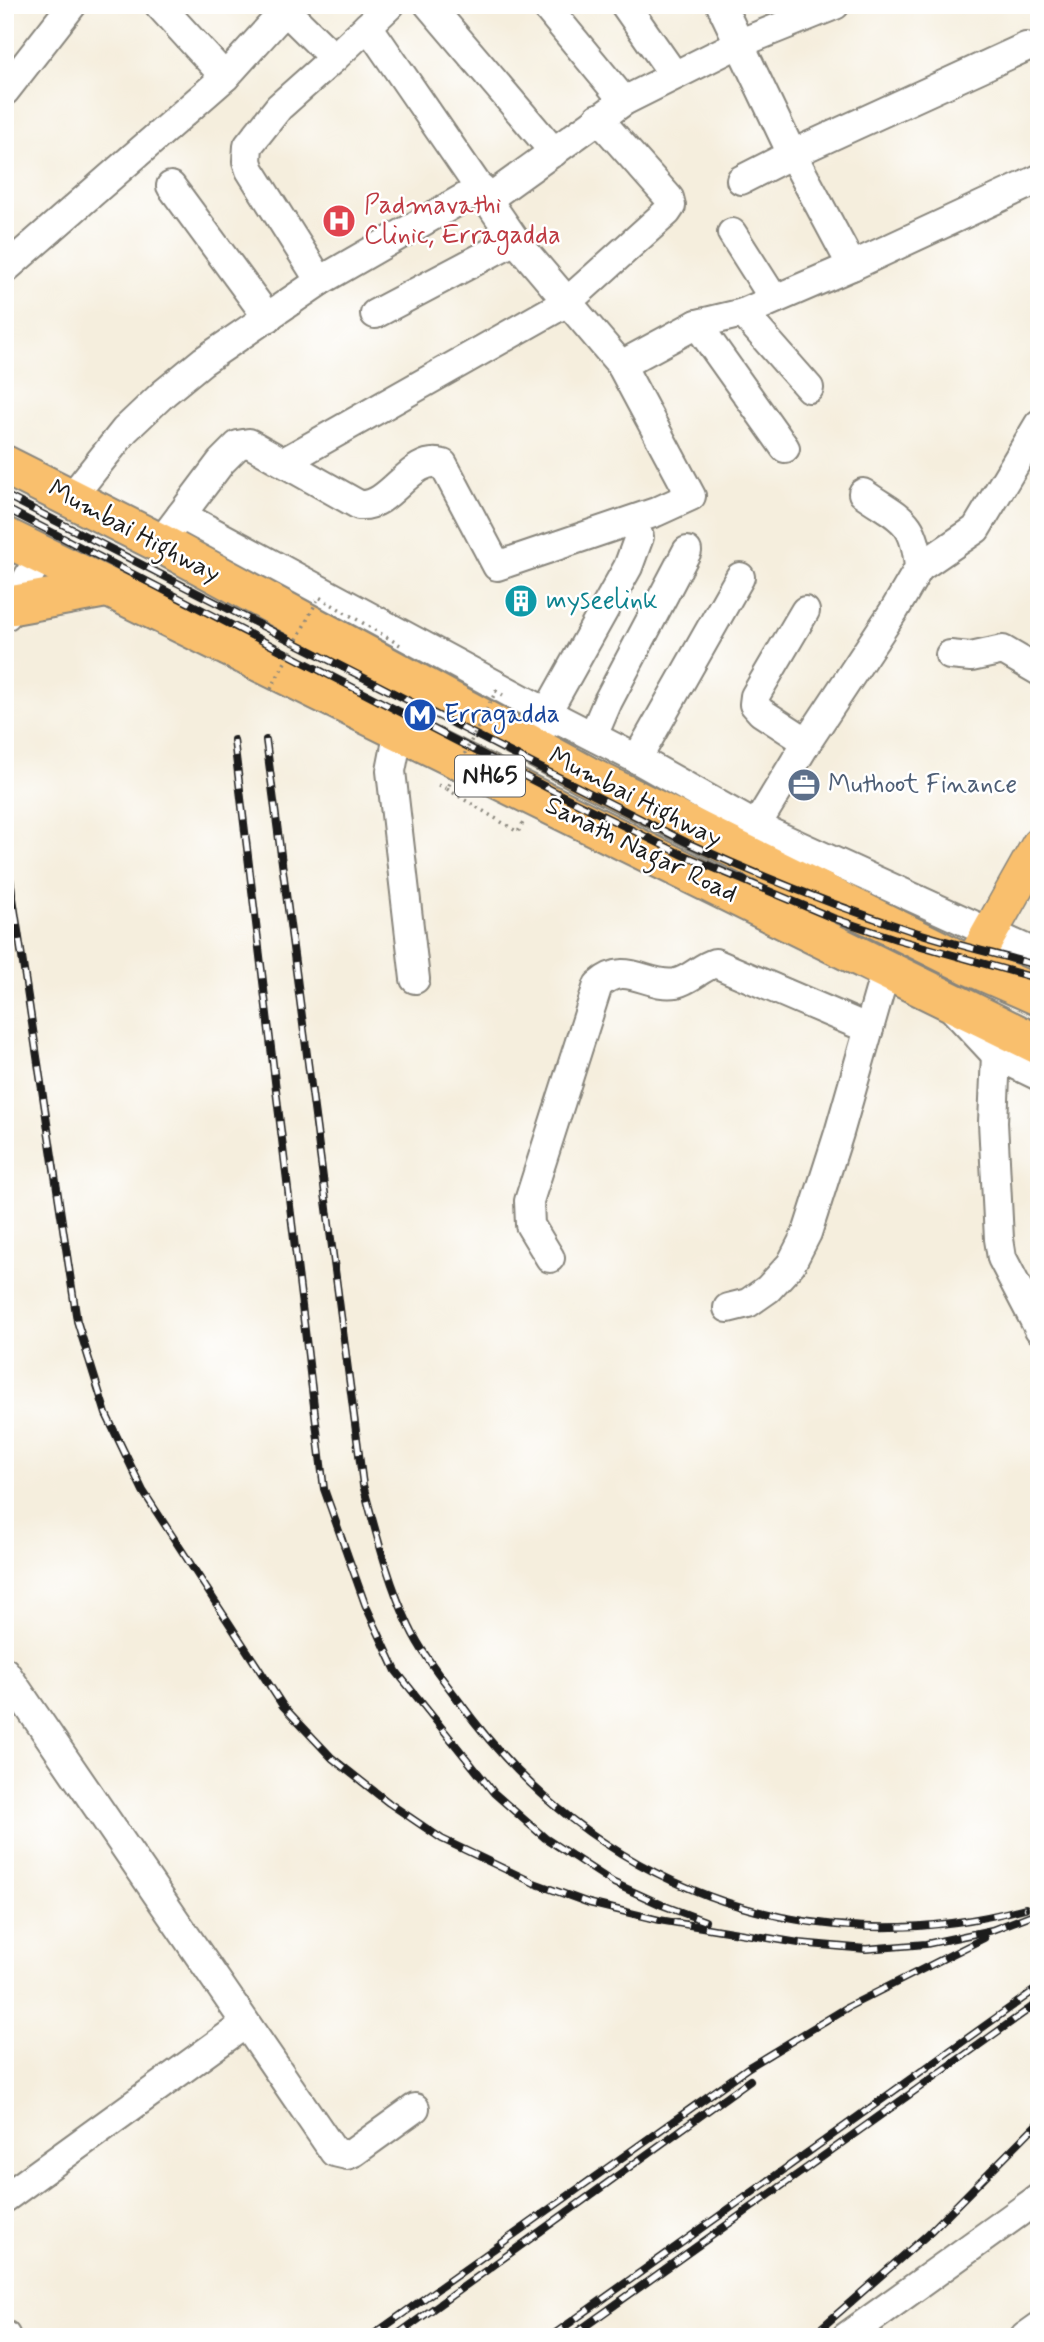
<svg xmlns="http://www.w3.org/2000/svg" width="1044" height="2342" viewBox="0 0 1044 2342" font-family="Mynerve,sans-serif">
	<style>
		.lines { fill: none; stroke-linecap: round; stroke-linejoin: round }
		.minor-casing { stroke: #88857c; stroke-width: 32 }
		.major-casing { stroke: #88857c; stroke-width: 38 }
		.highway-casing { stroke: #88857c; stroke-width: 42 }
		.path { stroke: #88857c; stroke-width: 3.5; stroke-dasharray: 2 5; stroke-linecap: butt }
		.minor { stroke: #fff; stroke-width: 28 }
		.major { stroke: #f9bf6d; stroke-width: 35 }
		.highway { stroke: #f9bf6d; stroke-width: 38 }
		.rail-casing { stroke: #1c1c1c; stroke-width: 8 }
		.rail { stroke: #fff; stroke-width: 5; stroke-dasharray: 16; stroke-linecap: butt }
		.path-bridge { stroke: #88857c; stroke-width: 3.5; stroke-dasharray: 2 5; stroke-linecap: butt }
		.labels { text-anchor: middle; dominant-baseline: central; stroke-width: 5; stroke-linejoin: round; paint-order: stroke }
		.shield { fill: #fff; stroke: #606060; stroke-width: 2 }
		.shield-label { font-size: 24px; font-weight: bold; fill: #1c1c1c }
		.health-label { font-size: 26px; fill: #be3a42; stroke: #fff; text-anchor: start }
		.street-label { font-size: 26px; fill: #1c1c1c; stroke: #fff }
		.culture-label { font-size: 26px; fill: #0d838f; stroke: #fff; text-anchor: start }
		.transit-label { font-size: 26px; fill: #164399; stroke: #fff; text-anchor: start }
		.service-label { font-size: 26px; fill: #4e5e75; stroke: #fff; text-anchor: start }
	</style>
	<rect width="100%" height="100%" fill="#fff"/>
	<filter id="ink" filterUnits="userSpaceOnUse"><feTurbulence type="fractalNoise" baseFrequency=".0143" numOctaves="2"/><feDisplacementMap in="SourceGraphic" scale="14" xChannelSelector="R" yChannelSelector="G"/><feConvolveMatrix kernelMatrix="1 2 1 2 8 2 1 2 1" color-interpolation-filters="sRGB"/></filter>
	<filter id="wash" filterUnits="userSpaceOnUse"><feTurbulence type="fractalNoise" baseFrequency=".00686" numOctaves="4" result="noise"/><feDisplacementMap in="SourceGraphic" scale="28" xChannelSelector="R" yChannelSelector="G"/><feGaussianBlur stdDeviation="1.57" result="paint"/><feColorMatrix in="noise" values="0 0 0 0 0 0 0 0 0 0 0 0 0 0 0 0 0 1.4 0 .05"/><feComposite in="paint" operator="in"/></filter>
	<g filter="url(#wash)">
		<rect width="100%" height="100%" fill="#f5eedd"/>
	</g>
	<g filter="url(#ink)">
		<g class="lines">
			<defs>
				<g id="minor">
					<path d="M159,5l66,72"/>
					<path d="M280,5l54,53 56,-53"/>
					<path d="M429,5l125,147"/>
					<path d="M545,5l79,96"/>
					<path d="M625,5l49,70"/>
					<path d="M721,5l71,149 60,112"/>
					<path d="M5,91l67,-86"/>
					<path d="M741,180l51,-26 234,-107"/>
					<path d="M171,186l97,132"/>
					<path d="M488,199l136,-98 114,-57 97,-39"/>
					<path d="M732,233l42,66"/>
					<path d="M5,269l220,-192 65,-72"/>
					<path d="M320,281l-70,-111 -3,-9 1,-15 31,-39 55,-49"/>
					<path d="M743,313l66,75"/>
					<path d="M375,314l140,-74"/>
					<path d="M697,324l88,124"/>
					<path d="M621,365l76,-41 46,-11 109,-47 187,-87"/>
					<path d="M284,462l283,-160 100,-90 4,-6 -2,-8 -71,-80"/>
					<path d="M863,493c37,26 52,25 56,75"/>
					<path d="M71,498l54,-68 39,-37 39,-32 117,-80 161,-93"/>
					<path d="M181,515l378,204"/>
					<path d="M160,543l61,-81 17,-17 11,-2 110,62c33,3 51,-51 84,-41l54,102 159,-54 35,-16 -70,-131 -106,-125 -147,-214"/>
					<path d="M805,611l-50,85 -1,8 7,8 46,30"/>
					<path d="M7,615l33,-59"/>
					<path d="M950,655l21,2 32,-7 36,21"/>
					<path d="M547,712l81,-145 11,-30"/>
					<path d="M399,730l-8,41 24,208"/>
					<path d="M593,736l15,-35 79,-150"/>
					<path d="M513,737l46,-18 78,40 119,67 283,129"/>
					<path d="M637,759l103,-182"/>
					<path d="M756,826l51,-84 88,-133 24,-41 57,-39 63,-105"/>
					<path d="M954,1010l42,45 43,21"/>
					<path d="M996,1055l-3,67 6,117 3,19 37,71"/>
					<path d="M550,1258l-20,-33 -1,-24 69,-216c28,-26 49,3 78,-2 14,-3 25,-16 39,-20l154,66"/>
					<path d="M728,1308l20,-5 20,-14 23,-25 16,-31 32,-100 47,-164"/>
					<path d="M5,1672l329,480 13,3 7,-3 61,-44"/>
					<path d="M5,2198l240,-174"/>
					<path d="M5,2335l1,2"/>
					<path d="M846,2337l193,-139"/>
					<path d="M1025,2337l14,-10"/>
				</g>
				<path id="major" d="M971,966l68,-121"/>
				<g id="highway">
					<path d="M5,465l155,78 426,232 385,191 68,30"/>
					<path d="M5,537l1034,508"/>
					<path d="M13,605l93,-17"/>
				</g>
			</defs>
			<use href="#minor" class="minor-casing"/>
			<use href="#major" class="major-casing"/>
			<use href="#highway" class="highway-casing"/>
			<path class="path" d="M447,789l71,43 6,-11"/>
			<use href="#minor" class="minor"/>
			<use href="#major" class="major"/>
			<use href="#highway" class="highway"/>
			<defs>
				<g id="rail">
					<path d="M5,495l685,349c72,33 144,62 219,86 43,14 87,24 130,36"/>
					<path d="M5,508l564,291 112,55 152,64 63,21 143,40"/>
					<path d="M234,740l90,749 41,115 31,67 98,122 51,45 69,45 48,22 43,16"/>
					<path d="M266,740l97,745c13,47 25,97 46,141 12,26 32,51 50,75 132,184 345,267 566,207"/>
					<path d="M5,845l72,476 29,93 37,77 140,215 49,52 57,45 53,36 92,44 55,20 70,17 140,23 67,6 60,-5 66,-14 47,-18"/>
					<path d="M370,2337l379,-270 99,-60 136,-69"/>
					<path d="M394,2337l356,-257"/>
					<path d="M550,2337l489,-350"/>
					<path d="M570,2337l469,-335"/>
					<path d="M811,2337l116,-102 112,-113"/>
				</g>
			</defs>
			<use href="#rail" class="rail-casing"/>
			<use href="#rail" class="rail"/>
			<g class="path-bridge">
				<path d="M271,689l48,-92 81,48"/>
				<path d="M438,785l9,4 49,-98 7,4"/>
			</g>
		</g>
	</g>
	<defs>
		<symbol id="hospital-disc" viewBox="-11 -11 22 22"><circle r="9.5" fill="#e0444e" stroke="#fff"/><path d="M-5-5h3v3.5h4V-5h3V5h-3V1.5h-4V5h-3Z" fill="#fff"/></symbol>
		<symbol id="building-disc" viewBox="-11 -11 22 22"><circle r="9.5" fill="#0f9aa8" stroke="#fff"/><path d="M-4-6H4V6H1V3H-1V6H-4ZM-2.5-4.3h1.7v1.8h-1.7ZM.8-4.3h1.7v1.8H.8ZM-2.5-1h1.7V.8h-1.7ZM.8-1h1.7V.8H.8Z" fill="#fff"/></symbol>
		<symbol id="metro-disc" viewBox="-11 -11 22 22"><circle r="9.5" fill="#1a4fb4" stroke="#fff"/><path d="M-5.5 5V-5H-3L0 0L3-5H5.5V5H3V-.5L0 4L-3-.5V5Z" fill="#fff"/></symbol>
		<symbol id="office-disc" viewBox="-11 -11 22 22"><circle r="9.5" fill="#5c6f8a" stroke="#fff"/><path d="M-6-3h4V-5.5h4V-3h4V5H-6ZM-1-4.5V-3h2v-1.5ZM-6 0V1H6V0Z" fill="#fff"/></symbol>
	</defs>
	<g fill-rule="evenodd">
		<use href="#hospital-disc" x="320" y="202" width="38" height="38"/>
		<use href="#building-disc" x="502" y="582" width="38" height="38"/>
		<use href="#metro-disc" x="401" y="696" width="38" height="38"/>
		<use href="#office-disc" x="785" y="766" width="38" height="38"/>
	</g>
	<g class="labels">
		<rect class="shield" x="455" y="755.5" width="70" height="41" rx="5"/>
		<g class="shield-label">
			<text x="490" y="776">NH65</text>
		</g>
		<g class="health-label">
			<text x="364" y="206">Padmavathi<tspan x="364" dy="30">Clinic, Erragadda</tspan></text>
		</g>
		<g class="street-label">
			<text transform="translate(134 532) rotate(28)">Mumbai Highway</text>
			<text transform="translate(635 798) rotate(27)">Mumbai Highway</text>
			<text transform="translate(641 850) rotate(26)">Sanath Nagar Road</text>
		</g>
		<g class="culture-label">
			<text x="546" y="601">myseelink</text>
		</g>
		<g class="transit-label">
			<text x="444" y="715">Erragadda</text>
		</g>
		<g class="service-label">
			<text x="828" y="785">Muthoot Finance</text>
		</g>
	</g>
	<rect width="1044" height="2342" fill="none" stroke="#fff" stroke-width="28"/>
</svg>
